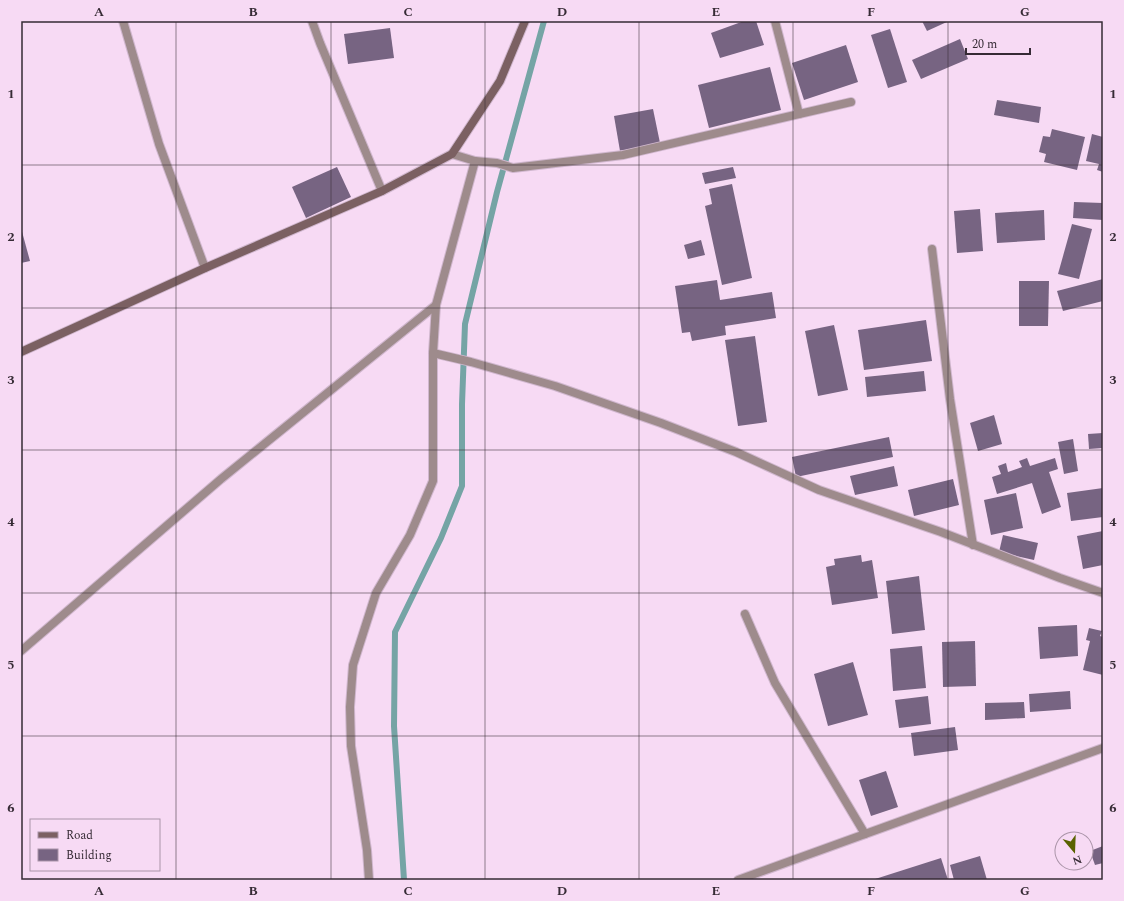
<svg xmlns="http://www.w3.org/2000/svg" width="1124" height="901" viewBox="0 0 1124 901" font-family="Spectral,serif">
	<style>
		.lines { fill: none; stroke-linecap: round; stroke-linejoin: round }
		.stream { stroke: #75a4a5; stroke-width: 6 }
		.building { fill: #776482 }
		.minor-casing { stroke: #d0b7ce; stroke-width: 10 }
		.secondary-casing { stroke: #d0b7ce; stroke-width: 10 }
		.minor { stroke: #9e8b8c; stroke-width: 8 }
		.secondary { stroke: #7b6062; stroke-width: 8 }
		.grid { fill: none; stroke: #362b35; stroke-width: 1; stroke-opacity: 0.55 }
		.neatline { fill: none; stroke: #362b35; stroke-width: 1.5 }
		.grid-label { font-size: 13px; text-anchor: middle; font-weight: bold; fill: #362b35 }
	</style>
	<rect width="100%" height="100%" fill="#f7daf4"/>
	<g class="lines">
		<path class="stream" d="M404,880l-10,-154 1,-94 46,-94 21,-52v-82l3,-80 32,-132 47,-171"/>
	</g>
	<g class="building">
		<path d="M744,21h12l8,24 -44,13 -9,-25z"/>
		<path d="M922,21h27l-22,10z"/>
		<path d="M390,28l4,30 -46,6 -4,-30z"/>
		<path d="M890,29l17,53 -19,6 -17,-53z"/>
		<path d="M960,39l8,20 -47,20 -9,-19z"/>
		<path d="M846,45l12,37 -54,18 -12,-37z"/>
		<path d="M770,67l11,43 -72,18 -11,-43z"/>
		<path d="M997,100l44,7 -2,16 -45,-8z"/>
		<path d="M653,109l7,34 -40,8 -6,-35z"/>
		<path d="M1052,129l33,8 -8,33 -33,-8 2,-8 -7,-2 4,-16 7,1z"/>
		<path d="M1092,134l11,3v35l-6,-2 2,-6 -13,-3z"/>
		<path d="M337,167l14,30 -45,21 -14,-31z"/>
		<path d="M733,167l3,11 -31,6 -3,-11z"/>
		<path d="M732,184l20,94 -30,7 -17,-79 7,-2 -3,-15z"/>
		<path d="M1074,202l29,1v17l-30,-2z"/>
		<path d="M980,209l3,42 -26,2 -3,-42z"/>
		<path d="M1044,210l1,30 -48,3 -2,-30z"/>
		<path d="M1072,224l20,5 -13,50 -21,-5z"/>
		<path d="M21,228l9,33 -9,2z"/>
		<path d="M701,240l4,15 -17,4 -4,-14z"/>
		<path d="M1103,279v22l-40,10 -6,-20z"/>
		<path d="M717,280l3,20 52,-8 4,26 -51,8 1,9 -34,6 -2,-9 -8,1 -7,-47z"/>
		<path d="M1019,281h30l-1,45h-29z"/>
		<path d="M926,320l6,41 -68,9 -6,-40z"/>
		<path d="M834,325l14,65 -30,6 -13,-65z"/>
		<path d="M755,336l12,86 -29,4 -13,-86z"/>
		<path d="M924,371l2,20 -59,6 -2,-20z"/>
		<path d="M994,415l8,29 -24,7 -8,-28z"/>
		<path d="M1103,433v15l-14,1 -1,-15z"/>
		<path d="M889,437l4,20 -97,20 -4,-20z"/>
		<path d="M1073,439l5,32 -14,3 -6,-32z"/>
		<path d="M1027,458l3,8 25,-8 3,11 -9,3 12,35 -19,7 -10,-31 -35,11 -5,-17 9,-3 -3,-8 8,-3 2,9 14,-5 -3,-6z"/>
		<path d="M894,466l4,20 -43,9 -5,-19z"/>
		<path d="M953,479l6,26 -45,11 -6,-26z"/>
		<path d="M1103,488v29l-32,4 -4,-28z"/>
		<path d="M1016,493l7,35 -32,7 -7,-35z"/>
		<path d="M1103,531v34l-20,4 -6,-33z"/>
		<path d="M1003,535l35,8 -4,17 -35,-8z"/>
		<path d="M861,555l1,7 10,-2 6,38 -46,7 -6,-38 9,-2 -1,-6z"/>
		<path d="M919,576l6,54 -33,4 -6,-53z"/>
		<path d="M1077,625l1,31 -38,3 -2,-32z"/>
		<path d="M1089,628l13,3 -2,5 3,1v38l-20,-5 7,-29 -4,-1z"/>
		<path d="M975,641l1,45 -33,1 -1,-45z"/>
		<path d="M922,646l4,42 -33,3 -3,-42z"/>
		<path d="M853,662l15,53 -40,11 -14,-52z"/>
		<path d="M1070,691l1,18 -41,3 -1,-18z"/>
		<path d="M928,696l3,28 -32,4 -4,-28z"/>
		<path d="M1024,702l1,16 -40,2v-17z"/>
		<path d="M955,727l3,23 -44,6 -3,-23z"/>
		<path d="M886,771l12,36 -27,9 -12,-36z"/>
		<path d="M1103,846v17l-8,2 -5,-14z"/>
		<path d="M980,856l7,24h-33l-4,-15z"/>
		<path d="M941,858l7,22h-76z"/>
	</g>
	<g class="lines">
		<defs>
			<g id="minor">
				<path d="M123,21l36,123 46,124"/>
				<path d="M312,21l8,22 62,148"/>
				<path d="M775,21l24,93"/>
				<path d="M452,154l23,7 22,2 16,5 110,-13 228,-53"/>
				<path d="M932,249l18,150 23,146"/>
				<path d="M433,353l38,9 84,24 106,37 75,29 83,38 122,42 119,46 43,15"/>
				<path d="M745,614l30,69 90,151"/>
				<path d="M21,651l200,-172 215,-174 39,-144"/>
				<path d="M369,880l-2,-30 -16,-104 -1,-39 3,-42 23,-72 34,-58 23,-54v-128l3,-48"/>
				<path d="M738,880l365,-132"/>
			</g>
			<path id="secondary" d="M21,352l184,-84 177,-77 70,-37 48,-73 25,-60"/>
		</defs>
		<use href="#minor" class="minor-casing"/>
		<use href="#secondary" class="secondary-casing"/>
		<use href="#minor" class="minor"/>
		<use href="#secondary" class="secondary"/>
	</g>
	<path class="grid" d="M176,21v859M331,21v859M485,21v859M639,21v859M793,21v859M948,21v859M21,165h1082M21,308h1082M21,450h1082M21,593h1082M21,736h1082"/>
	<rect width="1124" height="901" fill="none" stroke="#f7daf4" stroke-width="44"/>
	<rect x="30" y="819" width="130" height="52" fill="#f7daf4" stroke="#aa94a8"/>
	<rect x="38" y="832" width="20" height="6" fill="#7b6062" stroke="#aa94a8"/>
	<text x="66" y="839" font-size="12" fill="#362b35">Road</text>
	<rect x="38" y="849" width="20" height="12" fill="#776482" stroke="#aa94a8"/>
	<text x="66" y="859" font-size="12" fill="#362b35">Building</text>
	<g transform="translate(1074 851) rotate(161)"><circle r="19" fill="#f7daf4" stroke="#aa94a8"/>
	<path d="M0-3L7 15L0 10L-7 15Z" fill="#596200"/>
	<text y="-6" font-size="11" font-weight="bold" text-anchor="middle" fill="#362b35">N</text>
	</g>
	<path d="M966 48v6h64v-6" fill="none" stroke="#362b35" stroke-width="2"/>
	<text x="972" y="48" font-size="12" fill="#362b35" stroke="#f7daf4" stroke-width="3" paint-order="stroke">20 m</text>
	<rect x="22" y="22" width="1080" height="857" class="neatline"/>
	<g class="grid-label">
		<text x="99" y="16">A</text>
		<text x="253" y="16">B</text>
		<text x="408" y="16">C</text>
		<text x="562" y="16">D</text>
		<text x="716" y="16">E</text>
		<text x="871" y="16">F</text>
		<text x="1025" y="16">G</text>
		<text x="11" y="98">1</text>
		<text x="1113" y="98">1</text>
		<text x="11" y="241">2</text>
		<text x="1113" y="241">2</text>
		<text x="11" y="384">3</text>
		<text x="1113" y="384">3</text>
		<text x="11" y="526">4</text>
		<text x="1113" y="526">4</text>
		<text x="11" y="669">5</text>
		<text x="1113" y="669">5</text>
		<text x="11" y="812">6</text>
		<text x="1113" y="812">6</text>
		<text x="99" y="895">A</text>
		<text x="253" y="895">B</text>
		<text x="408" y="895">C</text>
		<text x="562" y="895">D</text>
		<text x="716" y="895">E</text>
		<text x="871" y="895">F</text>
		<text x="1025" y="895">G</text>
	</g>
</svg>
